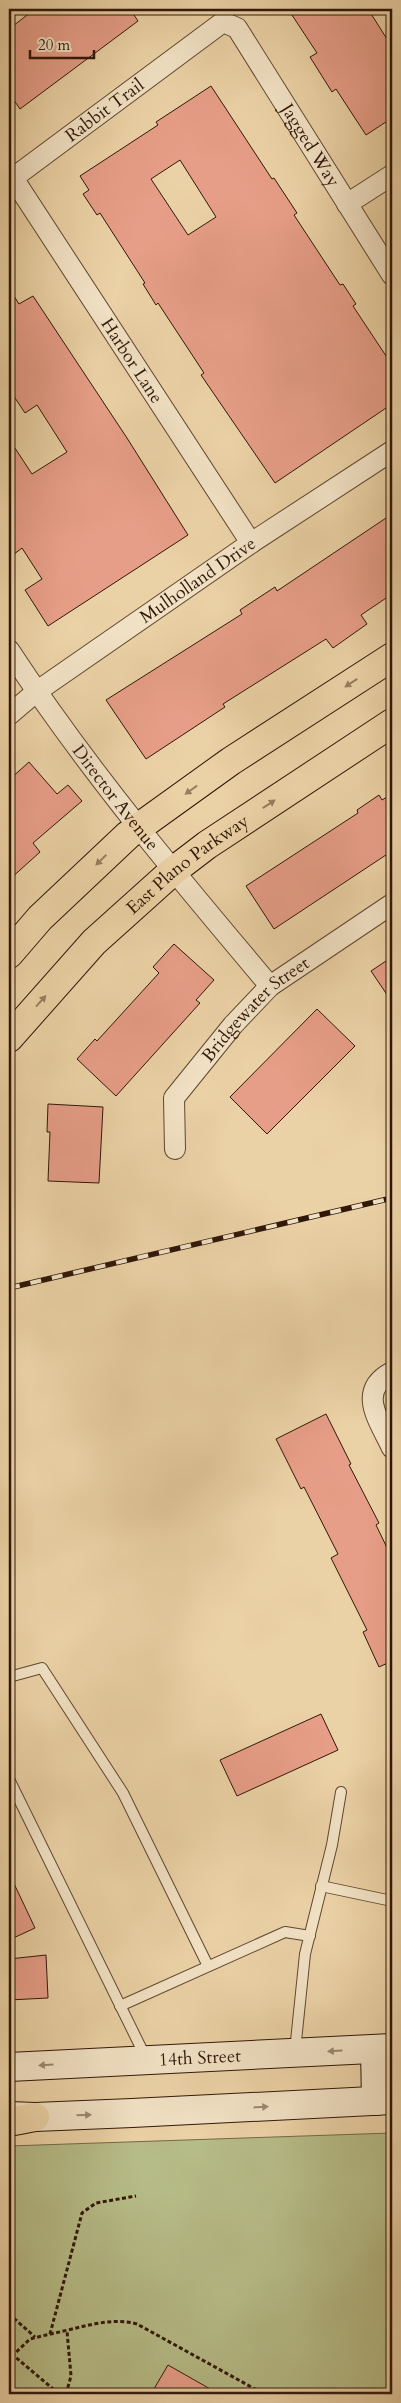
<svg xmlns="http://www.w3.org/2000/svg" width="401" height="2403" viewBox="0 0 401 2403" font-family="Cardo,serif">
	<style>
		.green { fill: #b6bc87; stroke: #736a48 }
		.building { fill: #e79e88; stroke: #301709; fill-rule: evenodd }
		.lines { fill: none; stroke-linecap: round; stroke-linejoin: round }
		.service-casing { stroke: #5f4630; stroke-width: 12 }
		.minor-casing { stroke: #5f4630; stroke-width: 22 }
		.secondary-casing { stroke: #301709; stroke-width: 30 }
		.primary-casing { stroke: #301709; stroke-width: 30 }
		.path { stroke: #301709; stroke-width: 3; stroke-dasharray: 4 2.5; stroke-linecap: butt }
		.service { stroke: #f2e2c5; stroke-width: 10 }
		.minor { stroke: #f2e2c5; stroke-width: 20 }
		.secondary { stroke: #f2e2c5; stroke-width: 28 }
		.primary { stroke: #ebd2a6; stroke-width: 28 }
		.rail-casing { stroke: #301709; stroke-width: 5.5 }
		.rail { stroke: #f2e2c5; stroke-width: 4; stroke-dasharray: 11; stroke-linecap: butt }
		.oneway { fill: #977e5f }
		.oneway2 { fill: #9b8770 }
		.labels { text-anchor: middle; dominant-baseline: central; stroke-width: 4; stroke-linejoin: round; paint-order: stroke }
		.street-label { font-size: 18px; fill: #301709; stroke: #f2e2c5 }
	</style>
	<rect width="100%" height="100%" fill="#ebd2a6"/>
	<filter id="stains"><feTurbulence type="fractalNoise" baseFrequency=".004" numOctaves="4"/><feColorMatrix values="0 0 0 0 .2 0 0 0 0 .09 0 0 0 0 .02 0 0 0 .5 -.17"/></filter>
	<radialGradient id="worn" r=".72"><stop offset=".6" stop-color="#630" stop-opacity="0"/><stop offset="1" stop-color="#630" stop-opacity=".3"/></radialGradient>
	<path class="green" d="M392,2133v261h-383v-248z"/>
	<g class="building">
		<path d="M35,9h95l8,12 -118,88 -11,-16v-64z"/>
		<path d="M288,9h80l24,38v71l-26,17 -30,-46 -4,3 -22,-35 7,-4z"/>
		<path d="M211,86l61,93 2,-1 23,35 -3,2 46,70 3,-1 13,20 -3,2 39,59v39l-117,79 -74,-108 3,-2 -46,-70 -2,2 -13,-21 2,-1 -45,-70 -3,2 -14,-21 6,-4 -9,-14 78,-51 -2,-3zM180,160l36,57 -28,18 -37,-56z"/>
		<path d="M9,288l10,16 14,-8 94,142 61,97 -140,91 -23,-36 17,-11 -20,-31 -13,10v-119l23,35 35,-22 -30,-47 -12,8 -16,-24z"/>
		<path d="M392,514v80l-31,21 6,9 -34,24 -7,-9 -103,65 2,3 -79,52 -40,-59 136,-86 -2,-4 35,-23 2,4z"/>
		<path d="M29,762l28,32 11,-9 14,16 -49,42 7,9 -31,28v-100z"/>
		<path d="M392,794v57l-118,78 -28,-43 112,-73 -1,-3 22,-15 3,5z"/>
		<path d="M174,944l40,36 -18,20 4,3 -84,93 -39,-37 18,-20 2,2 62,-68 -6,-6z"/>
		<path d="M392,957v45l-21,-31z"/>
		<path d="M317,1009l38,37 -88,88 -37,-37z"/>
		<path d="M48,1104l55,3 -4,76 -51,-2 2,-49h-3z"/>
		<path d="M326,1414l25,50 -2,1 30,58 -3,2 16,33v103l-13,6 -16,-35 4,-2 -36,-72 7,-4 -34,-67 -3,2 -25,-50z"/>
		<path d="M321,1714l17,36 -101,46 -17,-36z"/>
		<path d="M9,1873l26,55 -26,12z"/>
		<path d="M46,1955l2,43 -39,2v-41z"/>
		<path d="M168,2365l51,29h-68z"/>
	</g>
	<g class="lines">
		<defs>
			<g id="service">
				<path d="M9,1677l33,-9 81,125 85,173"/>
				<path d="M9,1779l137,279"/>
				<path d="M321,1886l71,15"/>
				<path d="M120,2006l165,-74 25,4"/>
				<path d="M295,2051l10,-97 27,-109 9,-53"/>
			</g>
			<g id="minor">
				<path id="s1" d="M13,178l238,365"/>
				<path id="s2" d="M9,181l214,-159 14,6 155,247"/>
				<path d="M347,204l45,-29"/>
				<path id="s3" d="M9,650c78,119 169,227 261,336"/>
				<path id="s4" d="M9,715l27,-23 215,-149 141,-92"/>
				<path id="s5" d="M175,1149l-1,-51 59,-73 37,-39 122,-82"/>
				<path d="M392,1372c-36,19 -13,48 0,76"/>
			</g>
			<g id="secondary">
				<path d="M375,2049l1,52"/>
				<path id="s6" d="M9,2067l383,-19"/>
				<path d="M10,2116l25,1 97,-4 260,-13"/>
			</g>
			<g id="primary">
				<path d="M9,954l31,-36 88,-83 103,-74 161,-104"/>
				<path id="s7" d="M9,1038l85,-96 79,-71 34,-26 185,-122"/>
				<path d="M9,2122l26,-5"/>
			</g>
		</defs>
		<use href="#service" class="service-casing"/>
		<use href="#minor" class="minor-casing"/>
		<use href="#secondary" class="secondary-casing"/>
		<use href="#primary" class="primary-casing"/>
		<g class="path">
			<path d="M9,2314l26,23"/>
			<path d="M50,2334c27,-5 60,-18 87,-10l127,70"/>
			<path d="M59,2394l-46,-39 17,-16 20,-5 32,-121 14,-10 40,-7"/>
			<path d="M66,2394l5,-18 -4,-45"/>
		</g>
		<use href="#service" class="service"/>
		<use href="#minor" class="minor"/>
		<use href="#secondary" class="secondary"/>
		<use href="#primary" class="primary"/>
		<defs>
			<path id="rail" d="M9,1288l383,-90"/>
		</defs>
		<use href="#rail" class="rail-casing"/>
		<use href="#rail" class="rail"/>
	</g>
	<defs><path id="oneway-solid" d="M-6-.8H1V-3.2L6.5 0L1 3.2V.8H-6Z" transform="scale(1.25)"/></defs>
	<g class="oneway">
		<use href="#oneway-solid" transform="translate(351 683) rotate(147)"/>
		<use href="#oneway-solid" transform="translate(191 790) rotate(144)"/>
		<use href="#oneway-solid" transform="translate(269 804) rotate(-33)"/>
		<use href="#oneway-solid" transform="translate(101 860) rotate(136)"/>
		<use href="#oneway-solid" transform="translate(41 1001) rotate(-48)"/>
	</g>
	<g class="oneway2">
		<use href="#oneway-solid" transform="translate(335 2051) rotate(177)"/>
		<use href="#oneway-solid" transform="translate(46 2065) rotate(176)"/>
		<use href="#oneway-solid" transform="translate(261 2107) rotate(-3)"/>
		<use href="#oneway-solid" transform="translate(84 2115) rotate(-2)"/>
	</g>
	<g class="labels">
		<g class="street-label">
			<text stroke="none"><textPath href="#s2" startOffset="119">Rabbit Trail</textPath></text>
			<text stroke="none"><textPath href="#s2" startOffset="420">Jagged Way</textPath></text>
			<text stroke="none"><textPath href="#s1" startOffset="218">Harbor Lane</textPath></text>
			<text stroke="none"><textPath href="#s4" startOffset="232">Mulholland Drive</textPath></text>
			<text stroke="none"><textPath href="#s3" startOffset="182">Director Avenue</textPath></text>
			<text stroke="none"><textPath href="#s7" startOffset="250">East Plano Parkway</textPath></text>
			<text stroke="none"><textPath href="#s5" startOffset="172">Bridgewater Street</textPath></text>
			<text stroke="none"><textPath href="#s6" startOffset="191">14th Street</textPath></text>
		</g>
	</g>
	<rect width="401" height="2403" fill="none" stroke="#ebd2a6" stroke-width="30"/>
	<rect x="10" y="10" width="381" height="2383" fill="none" stroke="#301709" stroke-width="2.5"/>
	<rect x="15" y="15" width="371" height="2373" fill="none" stroke="#301709"/>
	<path d="M30 50v8h64v-8" fill="none" stroke="#301709" stroke-width="2.5"/>
	<text x="38" y="50" font-size="15" fill="#301709" stroke="#f2e2c5" stroke-width="4" paint-order="stroke">20 m</text>
	<rect width="100%" height="100%" filter="url(#stains)"/>
	<rect width="100%" height="100%" fill="url(#worn)"/>
</svg>
